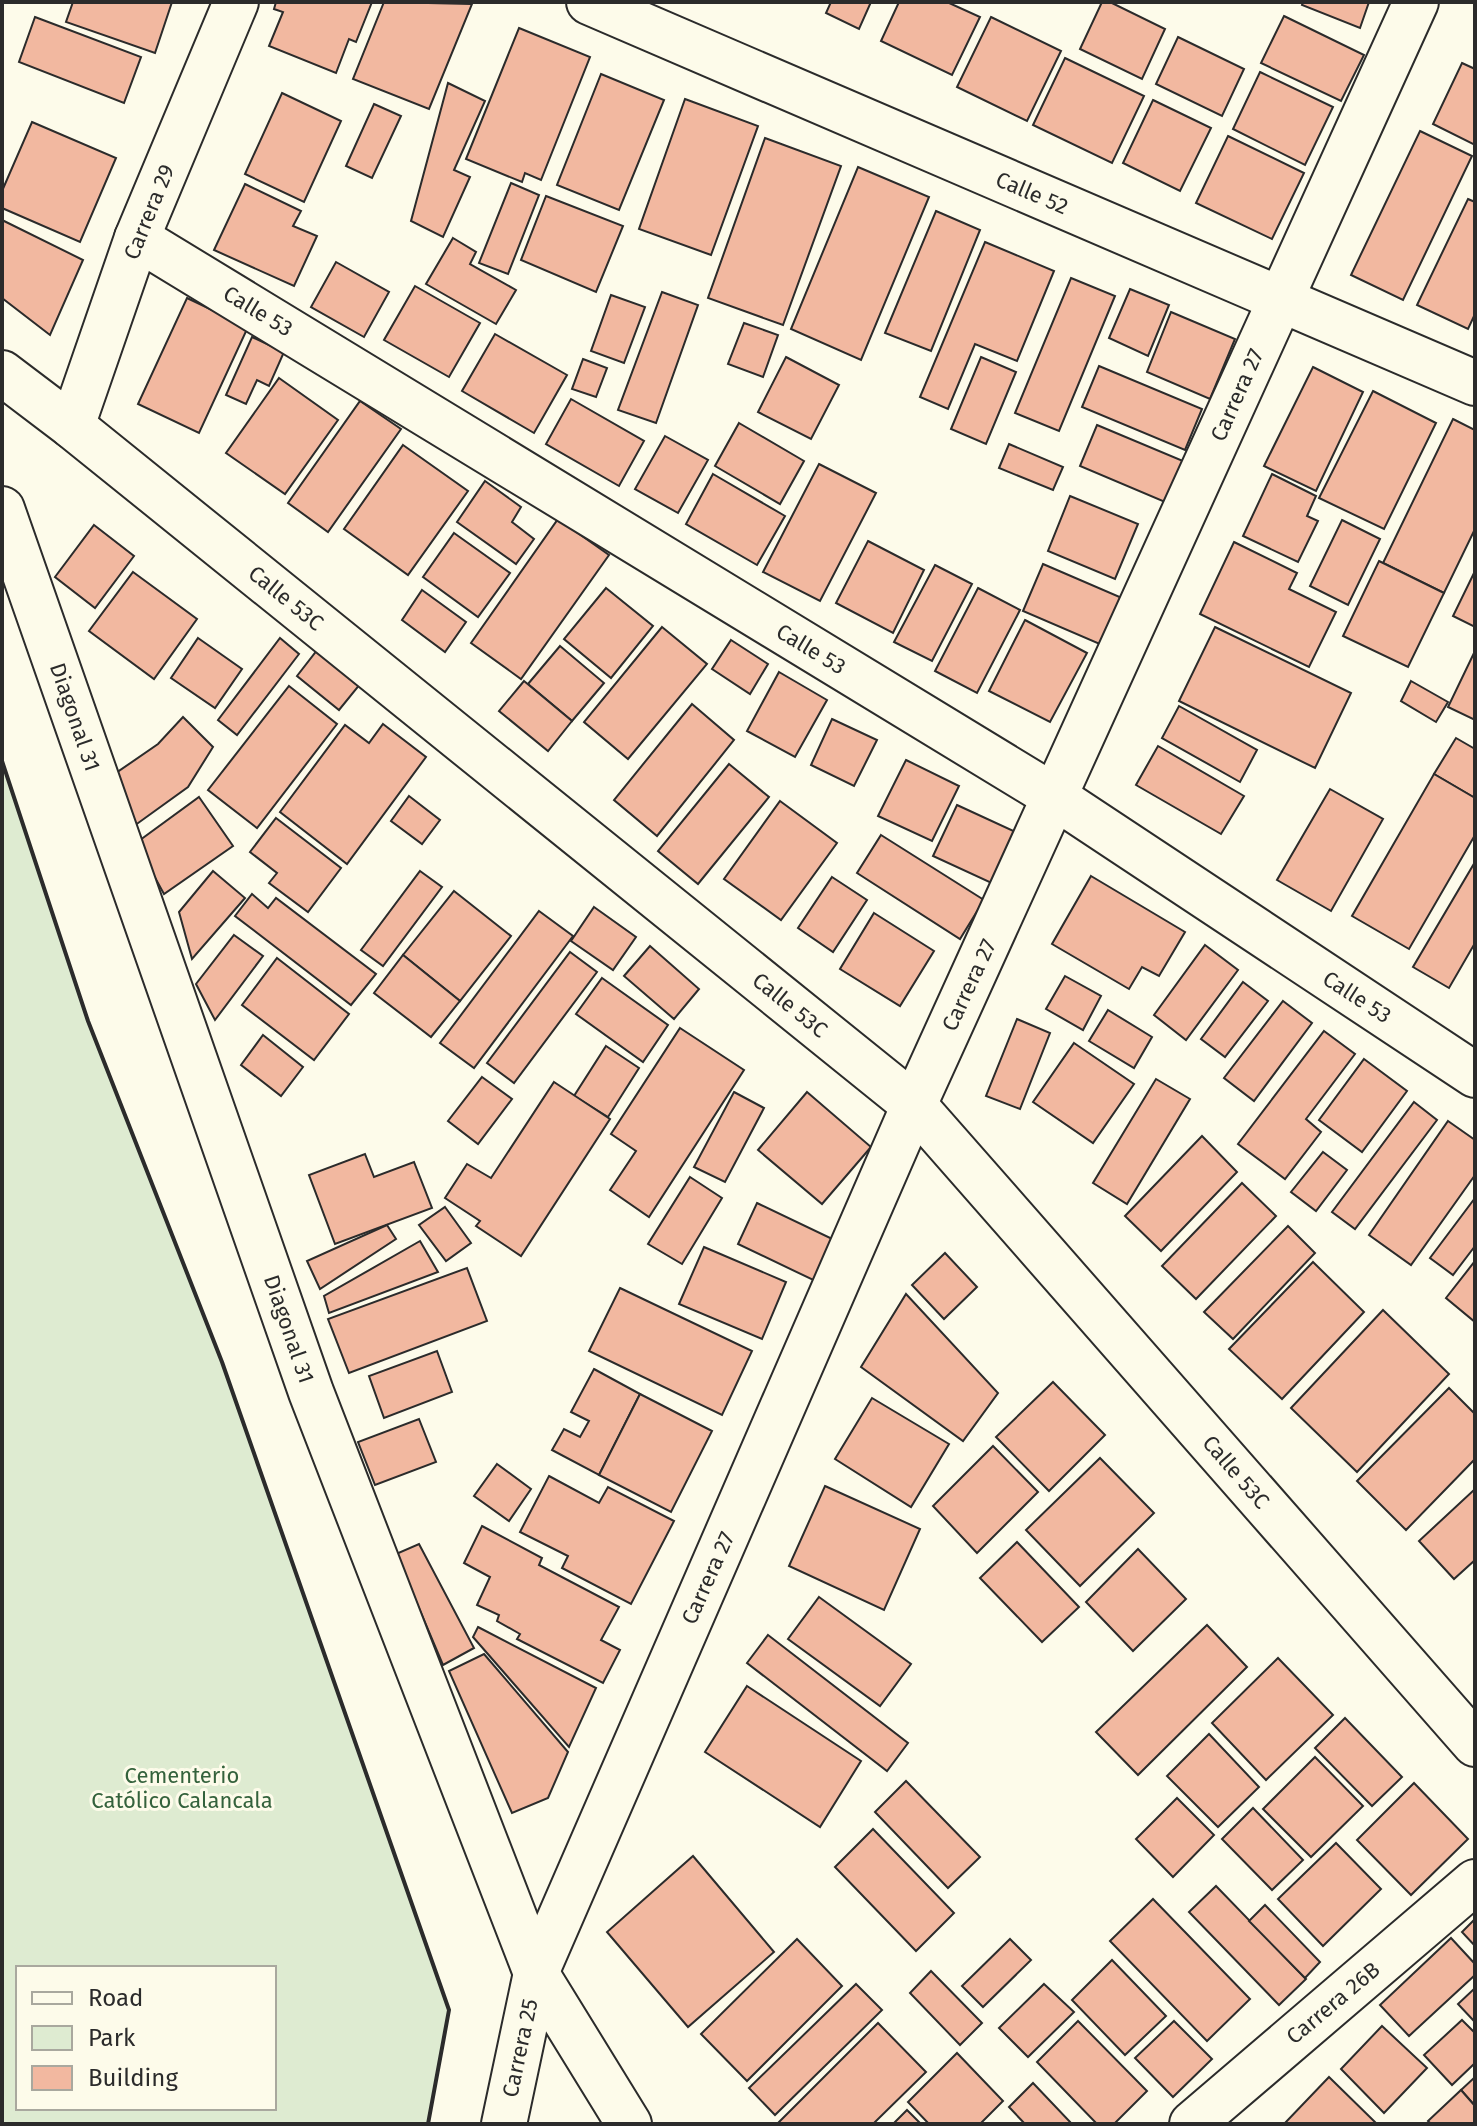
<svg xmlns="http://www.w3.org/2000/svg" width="1477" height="2126" viewBox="0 0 1477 2126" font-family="'Fira Sans',sans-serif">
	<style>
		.green { fill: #deebd1; stroke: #74746e; stroke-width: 2; fill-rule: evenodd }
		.building { fill: #f2b8a0; stroke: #2b2b2b; stroke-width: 2 }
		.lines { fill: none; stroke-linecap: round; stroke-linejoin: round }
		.minor-casing { stroke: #2b2b2b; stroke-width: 48 }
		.tertiary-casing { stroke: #2b2b2b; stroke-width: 48 }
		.minor { stroke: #fdfbea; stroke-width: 44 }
		.tertiary { stroke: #fdfbea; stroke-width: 44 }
		.wall { stroke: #2b2b2b; stroke-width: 4 }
		.labels { text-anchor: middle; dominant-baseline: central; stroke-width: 6; stroke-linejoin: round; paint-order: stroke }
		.street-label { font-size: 22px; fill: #2b2b2b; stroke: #fdfbea }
		.park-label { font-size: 22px; fill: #34623c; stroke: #fdfbea }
	</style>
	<rect width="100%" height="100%" fill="#fdfbea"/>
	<path class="green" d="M2,761l86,260 134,341 227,648 -21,114h-426zM18,1968h256v140h-256z"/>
	<g class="building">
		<path d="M73,2h99l-17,51 -89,-31z"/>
		<path d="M276,2h96l-16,40 -7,-3 -13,34 -67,-27 14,-34 -9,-3z"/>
		<path d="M384,2l88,2 -43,105 -76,-30z"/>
		<path d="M831,2h40l-12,27 -33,-16z"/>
		<path d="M899,2h48l33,15 -28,58 -71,-34z"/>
		<path d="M1102,2h8l55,27 -23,50 -62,-30z"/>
		<path d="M1303,2h66l-9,26 -58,-23z"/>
		<path d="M1284,16l80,39 -23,46 -80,-38z"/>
		<path d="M35,17l106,40 -17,46 -105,-41z"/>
		<path d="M991,17l70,34 -34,70 -70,-34z"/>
		<path d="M519,28l71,29 -49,123 -16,-7 -3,9 -56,-23z"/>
		<path d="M1178,37l66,32 -22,47 -66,-32z"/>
		<path d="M1065,58l79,38 -32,67 -79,-38z"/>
		<path d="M1462,63l13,6v76l-42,-21z"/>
		<path d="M1260,72l73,35 -28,58 -72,-36z"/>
		<path d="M601,74l63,26 -45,110 -62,-25z"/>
		<path d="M448,83l37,18 -31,69 16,7 -27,60 -32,-16z"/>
		<path d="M282,93l59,28 -37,81 -59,-28z"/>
		<path d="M685,99l73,27 -47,129 -72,-26z"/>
		<path d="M1153,100l58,28 -31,63 -57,-28z"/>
		<path d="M374,104l27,12 -29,62 -26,-12z"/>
		<path d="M32,122l84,36 -36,84 -78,-34v-17z"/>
		<path d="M1420,131l52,25 -69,144 -52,-25z"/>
		<path d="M1228,136l76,37 -32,66 -76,-36z"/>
		<path d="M765,138l76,28 -58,159 -75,-27z"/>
		<path d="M858,167l71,30 -68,163 -70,-31z"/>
		<path d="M511,183l28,12 -31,79 -29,-11z"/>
		<path d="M245,184l56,27 -8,15 24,10 -23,50 -80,-36z"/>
		<path d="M546,196l77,30 -27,66 -75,-32z"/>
		<path d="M1468,199l7,3v112l-7,15 -51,-24z"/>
		<path d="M936,211l44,19 -49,121 -46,-18z"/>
		<path d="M2,220l81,40 -33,75 -48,-37z"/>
		<path d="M453,238l23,14 -6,12 46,26 -20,34 -70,-40z"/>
		<path d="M985,242l69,29 -37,90 -42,-17 -27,65 -28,-12z"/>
		<path d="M336,262l53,30 -25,45 -53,-30z"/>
		<path d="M1071,278l44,18 -56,135 -44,-18z"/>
		<path d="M415,286l65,37 -31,54 -65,-37z"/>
		<path d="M1130,289l39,16 -21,51 -39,-18z"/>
		<path d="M662,292l36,13 -42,118 -38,-13z"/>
		<path d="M611,295l34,12 -21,56 -33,-12z"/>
		<path d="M187,298l61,29 -49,106 -61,-29z"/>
		<path d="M1171,312l64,27 -25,60 -63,-27z"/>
		<path d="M744,323l34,12 -15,42 -35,-13z"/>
		<path d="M495,334l72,41 -33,58 -72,-42z"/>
		<path d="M252,337l32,15 -15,34 -12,-6 -11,24 -20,-9z"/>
		<path d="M786,357l53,28 -28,54 -53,-27z"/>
		<path d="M981,357l35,15 -30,72 -35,-15z"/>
		<path d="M583,359l24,9 -11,29 -24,-8z"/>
		<path d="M1099,366l103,43 -17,41 -103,-43z"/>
		<path d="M1313,367l50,25 -47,99 -52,-25z"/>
		<path d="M279,378l59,42 -53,74 -59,-41z"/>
		<path d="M1373,391l63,32 -52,106 -65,-31z"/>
		<path d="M571,399l73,42 -25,45 -73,-42z"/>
		<path d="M360,401l41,28 -73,103 -40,-29z"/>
		<path d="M1453,419l22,11v99l-31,64 -61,-30z"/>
		<path d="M739,423l65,38 -24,43 -65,-38z"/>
		<path d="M1097,425l86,36 -18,41 -85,-36z"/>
		<path d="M665,436l43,24 -30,53 -43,-24z"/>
		<path d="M1009,444l54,23 -10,23 -54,-22z"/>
		<path d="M403,445l65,46 -60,84 -64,-46z"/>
		<path d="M819,464l57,29 -56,108 -57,-29z"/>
		<path d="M713,474l72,42 -28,49 -71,-41z"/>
		<path d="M1272,474l44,22 -9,20 11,5 -20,41 -55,-26z"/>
		<path d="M485,481l36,26 -9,15 22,17 -18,25 -59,-42z"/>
		<path d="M1070,496l68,28 -23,55 -67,-28z"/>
		<path d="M558,519l51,36 -88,124 -50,-36z"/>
		<path d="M1342,520l38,19 -32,66 -38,-19z"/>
		<path d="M94,525l40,31 -39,52 -40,-31z"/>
		<path d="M454,533l56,40 -32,44 -55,-40z"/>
		<path d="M868,541l56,29 -31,63 -57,-30z"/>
		<path d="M1234,542l63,31 -8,16 47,23 -27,55 -109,-53z"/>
		<path d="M1379,561l65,32 -36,74 -65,-31z"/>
		<path d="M1043,564l79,34 -20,47 -79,-34z"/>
		<path d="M935,565l37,19 -40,77 -38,-19z"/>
		<path d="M1475,571v56l-22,-11z"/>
		<path d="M133,572l64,47 -43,60 -65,-48z"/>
		<path d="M606,588l47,38 -42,52 -47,-39z"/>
		<path d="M978,588l42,22 -43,83 -42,-22z"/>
		<path d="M422,590l44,32 -21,30 -43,-32z"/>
		<path d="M1025,620l62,33 -37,69 -61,-31z"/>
		<path d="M662,627l45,37 -79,95 -44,-37z"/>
		<path d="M1215,627l136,66 -36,75 -136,-67z"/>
		<path d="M198,638l44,31 -27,39 -44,-30z"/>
		<path d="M280,638l19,16 -62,81 -19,-15z"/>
		<path d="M731,640l37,24 -18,30 -38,-25z"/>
		<path d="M560,646l44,37 -32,38 -44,-37z"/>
		<path d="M318,649l43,34 -22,27 -42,-34z"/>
		<path d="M1474,653l1,1v66l-27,-13z"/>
		<path d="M779,672l48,28 -32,57 -48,-26z"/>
		<path d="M524,681l48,40 -24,30 -49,-40z"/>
		<path d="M1411,681l37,21 -12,20 -35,-21z"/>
		<path d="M289,686l48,38 -80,104 -49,-38z"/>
		<path d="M692,704l42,36 -77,96 -43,-36z"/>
		<path d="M1179,706l78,44 -17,32 -78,-44z"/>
		<path d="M183,717l30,30 -25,40 -54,39 -18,-53 42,-29z"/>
		<path d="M832,719l45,21 -23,46 -43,-21z"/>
		<path d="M383,724l43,33 -79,107 -67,-52 65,-87 24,18z"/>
		<path d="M1456,738l19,11v49l-41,-24z"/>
		<path d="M1158,746l86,50 -23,38 -85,-49z"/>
		<path d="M906,760l53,26 -27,55 -54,-25z"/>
		<path d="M729,764l40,33 -71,87 -40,-33z"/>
		<path d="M1434,774l41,24v37l-66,114 -57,-33z"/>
		<path d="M1330,789l53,30 -52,92 -54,-31z"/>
		<path d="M409,796l31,24 -18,24 -31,-23z"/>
		<path d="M199,797l34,49 -69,48 -28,-51z"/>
		<path d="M780,801l57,42 -56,77 -57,-41z"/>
		<path d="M957,805l65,30 -24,51 -65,-30z"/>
		<path d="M276,818l65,50 -33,44 -39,-29 8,-10 -27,-21z"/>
		<path d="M881,835l103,65 -24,39 -103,-66z"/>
		<path d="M1475,862v81l-26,45 -36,-21z"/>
		<path d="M213,871l32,27 -53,61 -13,-47z"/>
		<path d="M420,871l22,16 -59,79 -22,-16z"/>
		<path d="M1091,876l94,56 -26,44 -17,-9 -13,22 -77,-45z"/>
		<path d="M832,877l35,23 -34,52 -35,-24z"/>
		<path d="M454,891l57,45 -51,65 -57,-46z"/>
		<path d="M252,894l16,14 8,-10 100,76 -25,31 -116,-89z"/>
		<path d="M594,907l42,30 -23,33 -42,-29z"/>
		<path d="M539,911l34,25 -99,132 -34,-25z"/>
		<path d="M874,913l60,38 -34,55 -60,-37z"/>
		<path d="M234,935l29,21 -48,64 -19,-36z"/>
		<path d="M1205,945l33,25 -52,70 -32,-25z"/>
		<path d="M650,946l49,43 -25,30 -50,-43z"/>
		<path d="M570,952l27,20 -83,111 -27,-20z"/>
		<path d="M403,955l57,46 -29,36 -57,-44z"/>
		<path d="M277,958l72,56 -35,46 -72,-55z"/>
		<path d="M1065,976l36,20 -18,34 -37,-21z"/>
		<path d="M602,978l66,47 -25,37 -67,-48z"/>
		<path d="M1243,982l25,19 -43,56 -24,-18z"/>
		<path d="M1283,1001l29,22 -58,78 -30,-23z"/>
		<path d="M1108,1010l44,27 -18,31 -45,-27z"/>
		<path d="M1017,1019l33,14 -30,76 -34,-13z"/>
		<path d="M680,1028l64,42 -95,147 -39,-27 26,-39 -25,-17z"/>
		<path d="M1324,1031l31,23 -49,65 15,13 -36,47 -47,-35z"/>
		<path d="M263,1035l40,32 -22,29 -40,-31z"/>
		<path d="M1074,1043l60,41 -41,59 -60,-41z"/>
		<path d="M606,1046l33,22 -31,49 -34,-21z"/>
		<path d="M1364,1059l43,32 -45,61 -43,-32z"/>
		<path d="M482,1077l30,22 -34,45 -30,-23z"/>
		<path d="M1156,1079l34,20 -63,105 -34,-21z"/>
		<path d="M554,1082l56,37 -89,137 -45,-30 4,-5 -35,-23 22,-34 24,14z"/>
		<path d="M734,1092l30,16 -39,74 -31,-15z"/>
		<path d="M807,1092l64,55 -49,57 -64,-54z"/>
		<path d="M1414,1102l23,18 -82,109 -23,-17z"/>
		<path d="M1448,1121l27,19v35l-64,90 -42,-30z"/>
		<path d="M1202,1136l35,36 -76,79 -36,-35z"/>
		<path d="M1323,1152l24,18 -31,41 -25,-19z"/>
		<path d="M365,1154l9,23 40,-15 18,46 -97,36 -26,-69z"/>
		<path d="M690,1177l32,21 -40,66 -34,-20z"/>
		<path d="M1242,1183l34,33 -80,83 -34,-33z"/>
		<path d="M1475,1198v48l-22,29 -23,-17z"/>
		<path d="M757,1203l90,43 -19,41 -90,-43z"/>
		<path d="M445,1207l26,36 -25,18 -27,-36z"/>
		<path d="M387,1225l9,14 -76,50 -13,-28z"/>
		<path d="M1288,1226l27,27 -82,86 -29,-27z"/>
		<path d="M420,1241l18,31 -109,41 -5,-17z"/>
		<path d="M704,1247l82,35 -24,57 -83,-35z"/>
		<path d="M945,1253l32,34 -33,32 -32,-34z"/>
		<path d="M1475,1261v61l-29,-24z"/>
		<path d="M1313,1262l51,50 -82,87 -53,-50z"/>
		<path d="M467,1268l20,53 -138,52 -21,-54z"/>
		<path d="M620,1288l132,63 -30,64 -133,-64z"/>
		<path d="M906,1294l92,99 -35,48 -102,-74z"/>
		<path d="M1383,1310l66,64 -92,98 -66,-64z"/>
		<path d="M437,1351l15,41 -68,26 -15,-42z"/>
		<path d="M594,1369l46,25 -41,81 -47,-25 12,-21 16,8 9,-16 -18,-9z"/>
		<path d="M1053,1382l52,53 -56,56 -53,-54z"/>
		<path d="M1449,1388l26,26v45l-69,71 -49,-49z"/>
		<path d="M640,1394l72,37 -41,81 -72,-37z"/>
		<path d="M872,1398l77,46 -38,63 -76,-48z"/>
		<path d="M419,1419l17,43 -61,23 -17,-43z"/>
		<path d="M993,1446l45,46 -61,61 -44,-47z"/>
		<path d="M1100,1458l54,55 -74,73 -54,-56z"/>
		<path d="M497,1464l34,25 -22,32 -35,-25z"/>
		<path d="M549,1476l50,27 9,-16 66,34 -43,83 -69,-36 6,-12 -48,-24z"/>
		<path d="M825,1486l95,43 -36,81 -95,-44z"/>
		<path d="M1475,1489v71l-21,19 -35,-38z"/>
		<path d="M482,1526l60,32 -3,7 80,42 -18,33 19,10 -17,33 -86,-44 3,-5 -23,-13 2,-6 -22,-10 13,-28 -26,-14z"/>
		<path d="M1017,1542l62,65 -37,35 -62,-64z"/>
		<path d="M419,1544l55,104 -31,17 -47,-111z"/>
		<path d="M1138,1549l48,50 -53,52 -47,-49z"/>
		<path d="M819,1597l92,67 -31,42 -92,-67z"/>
		<path d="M1207,1625l40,42 -109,108 -42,-43z"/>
		<path d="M478,1627l118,61 -27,59 -96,-110z"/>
		<path d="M768,1635l140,108 -21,28 -140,-108z"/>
		<path d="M484,1654l84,98 -20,46 -36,15 -63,-142z"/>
		<path d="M1278,1658l55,57 -67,65 -54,-57z"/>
		<path d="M747,1686l114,75 -41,66 -115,-75z"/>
		<path d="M1345,1718l57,59 -30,29 -57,-58z"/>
		<path d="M1209,1734l50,53 -41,40 -51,-51z"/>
		<path d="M1315,1757l48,49 -52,51 -48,-48z"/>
		<path d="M906,1781l74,76 -32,31 -73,-76z"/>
		<path d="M1414,1783l54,56 -57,56 -54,-55z"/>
		<path d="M1177,1798l37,37 -41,42 -37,-38z"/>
		<path d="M1253,1808l50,52 -31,30 -50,-51z"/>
		<path d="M873,1829l81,84 -38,38 -81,-84z"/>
		<path d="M1336,1843l45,46 -58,57 -45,-47z"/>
		<path d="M693,1856l81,96 -86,75 -81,-95z"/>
		<path d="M1216,1886l90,93 -27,26 -90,-93z"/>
		<path d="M1153,1899l97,100 -43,42 -97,-100z"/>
		<path d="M1265,1905l55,57 -15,16 -56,-57z"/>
		<path d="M1475,1919v27l-13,-14z"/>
		<path d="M1451,1938l24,26v11l-66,61 -29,-31z"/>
		<path d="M797,1939l45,47 -95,95 -46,-47z"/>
		<path d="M1010,1939l21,21 -48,47 -21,-21z"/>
		<path d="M1112,1960l54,56 -41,39 -53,-55z"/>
		<path d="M931,1971l51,52 -22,22 -50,-52z"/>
		<path d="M856,1984l26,26 -107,105 -26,-27z"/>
		<path d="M1044,1984l30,28 -46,45 -29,-29z"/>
		<path d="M1475,1988v30l-2,2 -15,-16z"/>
		<path d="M1462,2020l13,13v30l-23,22 -28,-30z"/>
		<path d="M1078,2021l69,70 -33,33h-17l-60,-62z"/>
		<path d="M1174,2021l38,38 -39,38 -38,-39z"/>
		<path d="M878,2023l48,49 -53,52h-96z"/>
		<path d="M1382,2026l45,42 -43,45 -43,-44z"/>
		<path d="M957,2053l46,48 -23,23h-51l-21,-22z"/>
		<path d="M1329,2077l48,47h-93z"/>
		<path d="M1475,2077v29l-14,-16z"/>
		<path d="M1033,2083l39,41h-47l-16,-17z"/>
		<path d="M1461,2090l14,16v18h-44l-3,-3z"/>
		<path d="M907,2110l14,14h-28z"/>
	</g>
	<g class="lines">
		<defs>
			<g id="minor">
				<path d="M589,2l886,381"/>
				<path d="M137,238l918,559 420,278"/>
				<path d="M2,373l70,53 842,679 561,639"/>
				<path d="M72,426l65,-188 99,-236"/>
				<path d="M2,509l309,883 225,581 93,151"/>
				<path d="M1192,2124l283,-242"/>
			</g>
			<path id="tertiary" d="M504,2124l32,-151 378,-868 502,-1103"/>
		</defs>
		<use href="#minor" class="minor-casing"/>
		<use href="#tertiary" class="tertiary-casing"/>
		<use href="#minor" class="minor"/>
		<use href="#tertiary" class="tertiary"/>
		<path class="wall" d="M2,761l86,260 134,341 227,648 -21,114"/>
	</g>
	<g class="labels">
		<g class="street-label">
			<text transform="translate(1032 193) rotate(23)">Calle 52</text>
			<text transform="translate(149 212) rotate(-68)">Carrera 29</text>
			<text transform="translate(258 311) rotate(31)">Calle 53</text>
			<text transform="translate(1237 395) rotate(-66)">Carrera 27</text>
			<text transform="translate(286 598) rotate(39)">Calle 53C</text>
			<text transform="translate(811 649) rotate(31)">Calle 53</text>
			<text transform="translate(75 717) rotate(71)">Diagonal 31</text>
			<text transform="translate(969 985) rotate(-65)">Carrera 27</text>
			<text transform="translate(1357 997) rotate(33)">Calle 53</text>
			<text transform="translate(790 1005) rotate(39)">Calle 53C</text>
			<text transform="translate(289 1329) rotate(71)">Diagonal 31</text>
			<text transform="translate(1236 1472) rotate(49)">Calle 53C</text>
			<text transform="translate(708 1578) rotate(-66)">Carrera 27</text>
			<text transform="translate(1333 2003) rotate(-40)">Carrera 26B</text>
			<text transform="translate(520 2048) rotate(-78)">Carrera 25</text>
		</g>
		<g class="park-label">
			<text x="182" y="1775">Cementerio<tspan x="182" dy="25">Católico Calancala</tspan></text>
		</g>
	</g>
	<rect width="1477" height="2126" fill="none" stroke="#2b2b2b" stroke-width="8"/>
	<rect x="16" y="1966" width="260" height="144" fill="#fdfbea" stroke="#a9a89e" stroke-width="2"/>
	<rect x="32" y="1992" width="40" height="12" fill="#fdfbea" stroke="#a9a89e" stroke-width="2"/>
	<text x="88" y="2006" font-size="24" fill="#2b2b2b">Road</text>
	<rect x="32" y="2026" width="40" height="24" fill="#deebd1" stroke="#a9a89e" stroke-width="2"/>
	<text x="88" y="2046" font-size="24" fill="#2b2b2b">Park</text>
	<rect x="32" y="2066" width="40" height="24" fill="#f2b8a0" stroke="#a9a89e" stroke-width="2"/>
	<text x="88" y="2086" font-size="24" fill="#2b2b2b">Building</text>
</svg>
